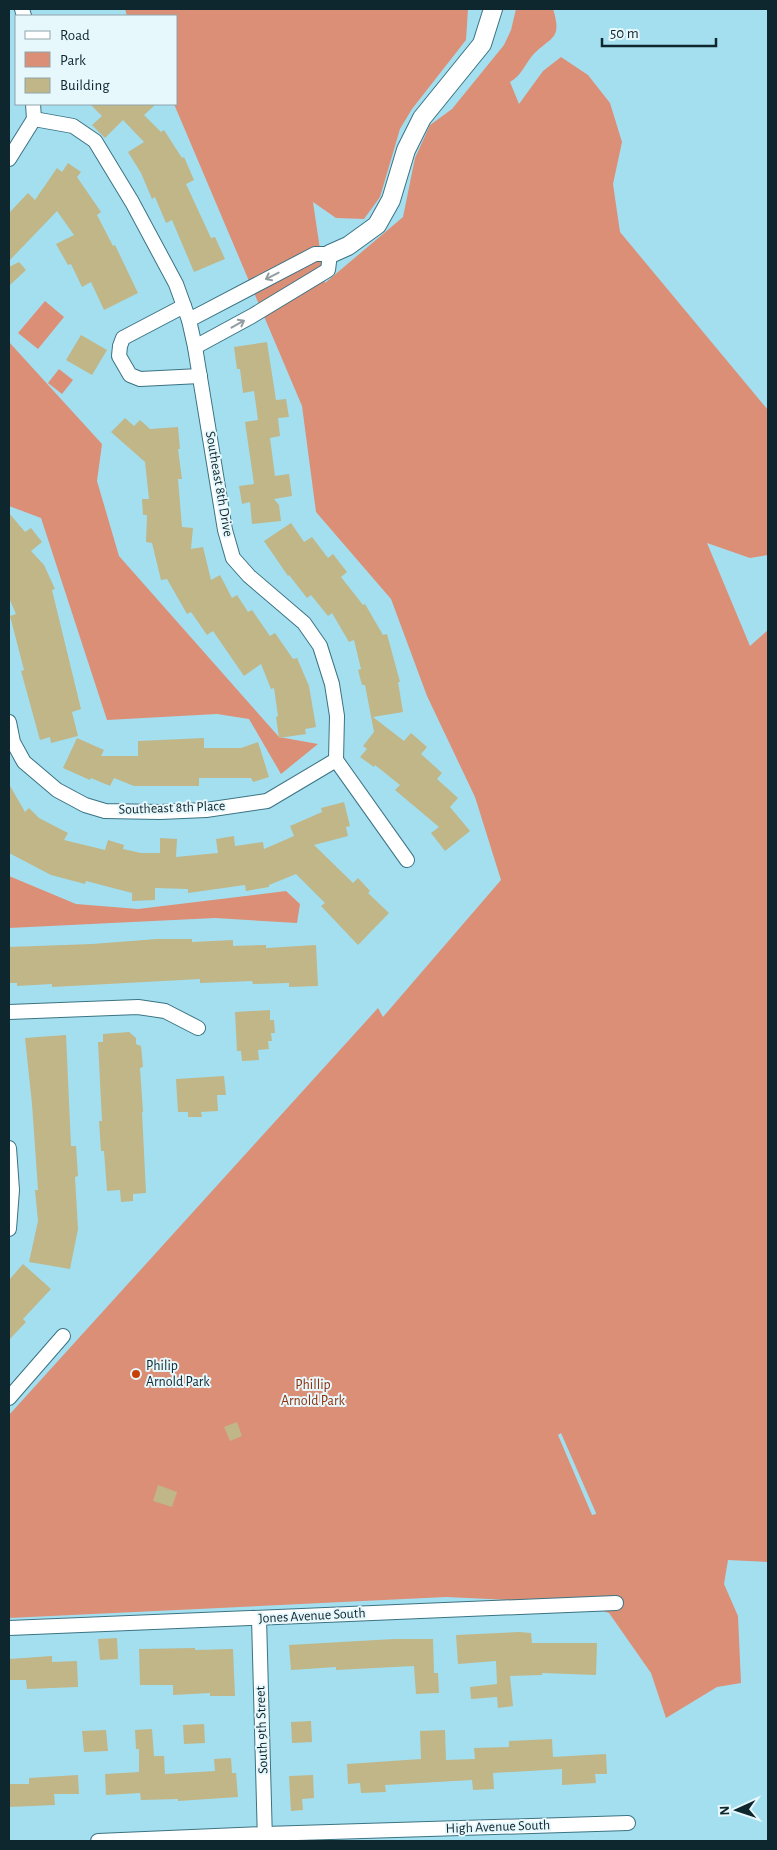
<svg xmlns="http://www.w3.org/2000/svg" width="777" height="1850" viewBox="0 0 777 1850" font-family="'Alegreya Sans',sans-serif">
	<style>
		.green { fill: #dc8f77; fill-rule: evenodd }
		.building { fill: #c0b687 }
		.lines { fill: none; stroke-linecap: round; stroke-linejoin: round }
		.minor-casing { stroke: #3b7383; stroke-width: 16 }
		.tertiary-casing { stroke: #3b7383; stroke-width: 20 }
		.minor { stroke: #fff; stroke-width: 14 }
		.tertiary { stroke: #fff; stroke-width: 18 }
		.oneway { stroke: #939da0 }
		.poi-dot { fill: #c74006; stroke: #e7f8fd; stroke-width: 2 }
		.labels { text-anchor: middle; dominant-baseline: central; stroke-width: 4; stroke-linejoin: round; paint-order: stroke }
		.street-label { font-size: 14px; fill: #0e262d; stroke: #e7f8fd }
		.poi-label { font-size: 14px; fill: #0e262d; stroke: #e7f8fd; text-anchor: start }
		.park-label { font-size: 14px; fill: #8c2d07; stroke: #e7f8fd }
	</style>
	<rect width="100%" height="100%" fill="#a4dff0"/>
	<g class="green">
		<path d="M125,9h343l-2,31 -54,69 -12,20 -20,68 -16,22 -28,-1 -23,-16 12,81 78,-66 12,-59 15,-33 22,-16 52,-64 7,-15 5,-21h37c10,32 -3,27 -21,47 -8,10 -11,20 -22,26l9,22 24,-33 18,-14 27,18 22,28 12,39 -9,42 7,48 148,178v145l-18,3 -43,-15 43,103 18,-16v932l-40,-2 -4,24 14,32 3,67 -24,4 -51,31 -15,-45 -42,-60 -32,-10 -131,-6 -437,21v-203l369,-407 5,9 118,-137 -26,-83 -48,-101 -36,-97 -75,-87 -14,-106 -128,-302h2v-88h-49zM561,1433l35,80v1l-4,1 -34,-80z"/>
		<path d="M45,301l19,16 -26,32 -20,-16z"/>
		<path d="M9,342l93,102 -5,37 22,75 160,181 39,7 -37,30 -32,-55 -32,-5 -110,6 -66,-202 -32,-12z"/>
		<path d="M59,369l14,11 -11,14 -14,-11z"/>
		<path d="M9,876l67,28 62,5 148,-18 14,13 -3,19 -82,-5 -206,10z"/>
	</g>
	<g class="building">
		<path d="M90,104h66l-12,11 17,17 3,-2 18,28 2,-1 10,23 -8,4 25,54 4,-1 10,22 -31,13 -22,-52 -6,3 -11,-26 -3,2 -11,-26 -13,-21 16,-10 -21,-22 -18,18 -13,-13 10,-9z"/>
		<path d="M68,163l13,9 -4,5 24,35 -4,3 16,31 2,-1 23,48 -34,17 -13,-28 -9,5 -11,-23 -3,1 -12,-21 18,-9 -17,-24 -48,50v-48l19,-20 7,7 22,-32 5,4z"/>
		<path d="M19,262l7,8 -17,16v-19z"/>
		<path d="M81,335l26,15 -15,25 -26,-15z"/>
		<path d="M267,342l9,58 10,-1 3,18 -11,1 2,18 -10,2 5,38 14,-2 3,22 -18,3 5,6 2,16 -29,3 -2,-22 -8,2 -3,-18 15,-2 -9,-62 13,-2 -4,-29 -11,2 -3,-24h-3l-3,-22z"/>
		<path d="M125,418l9,8 6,-6 10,9 28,-2 2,22h-2l4,30h-4l4,48 11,1 -2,21 12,-2 8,33 9,-5 12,23 5,-3 11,17 4,-2 18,26 5,-3 18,26 4,-1 12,28 7,41 -11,2 1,5 -27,4 -3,-21 2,-1 -4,-28 -3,1 -10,-25 -17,12 -31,-45 -6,4 -16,-23 -4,2 -20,-35 -6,1 -9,-37 -6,-1 1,-27h-4l-1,-16h7l-4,-37 -34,-30z"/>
		<path d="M9,513l16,19 6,-4 11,14 -11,9 13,14 11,24 -3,1 29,119 -9,3 6,24 -27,7 -1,-6 -10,3 -19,-69 3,-1 -14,-54 6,-2 -7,-16z"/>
		<path d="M291,523l13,19 8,-5 16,21 5,-4 14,18 -6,5 22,28 2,-1 18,31 4,-1 13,48h-2l5,30 -30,5 31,24 7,-8 16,14 -6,7 21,19 -5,6 21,19 -8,9 20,24 -25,20 -14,-18 8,-6 -44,-37 5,-5 -25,-20 -1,2 -14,-10 7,-8 -4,-3 11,-14 -9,-47h-3l-4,-15 3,-1 -7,-29 -5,2 -17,-29 -4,3 -17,-21 -4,3 -18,-23 -1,1 -24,-35z"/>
		<path d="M77,738l27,12 -3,6h37v-15l66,-3v10h37l17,-6 11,35 -16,5 -2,-4h-52v8h-65l-20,-8 -4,8 -19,-8 -1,2 -27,-12z"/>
		<path d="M9,784l16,28 4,-4 10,10 29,15 -4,7 41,10 3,-10 16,5 -1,4 18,4h19v-15l17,1 -1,18 42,-4 -2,-14 18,-3 1,10 28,-4 1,7 30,-13 -4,-10 32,-14 -1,-4 23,-6 6,24 -4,1 2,9 -34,9 39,38 5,-5 12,13 -2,2 21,20 -31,32 -37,-39 4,-3 -29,-29 -27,11v2l-23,4 -1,-6 -57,8v-4l-33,-1v12l-23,1v-8l-46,-12 -1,3 -34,-9 -42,-22z"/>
		<path d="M157,939h35v3l41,-2v6l33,-1v3l50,-3 2,41 -29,1v-4l-36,1 -1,-3 -52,2v-4l-148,8v-3l-35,2v-3h-8v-36l83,-3z"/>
		<path d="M270,1010v10h4l1,13h-4l1,8h-4l1,8 -11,1 1,10 -17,1 -1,-10h-4l-2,-39z"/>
		<path d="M129,1032l7,6v6l5,2 2,21 -3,1 3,44h-1l4,81 -13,1v7l-12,1 -1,-12 -13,1 -3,-40h-3l-2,-30h3l-4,-79h5v-8z"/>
		<path d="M66,1035l5,111h5l2,30 -3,1 3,52 -8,40 -41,-7 9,-41 -3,-31h3l-6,-86 -7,-66z"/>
		<path d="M224,1076l2,19h-9l1,16 -17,1 1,5h-14v-5h-10l-2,-33z"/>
		<path d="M23,1264l28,25 -28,30 3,3 -17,18v-60z"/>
		<path d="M237,1422l5,14 -12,5 -6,-14z"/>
		<path d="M158,1485l19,7 -5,15 -19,-6z"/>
		<path d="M519,1632l12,1 1,10h65l-1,32 -54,-2v2l-32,1 3,30 -15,2 -1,-11 -26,2 -1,-12 27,-3 -1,-23 -38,3 -2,-29z"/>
		<path d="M117,1638l1,21 -18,1 -2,-21z"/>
		<path d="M394,1639h39l1,34h4l1,20 -23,1 -2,-28 -78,4v-3l-45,3 -2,-25z"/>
		<path d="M195,1648v2l38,-1 2,47h-25v-3l-37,2v-10h-33l-1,-36z"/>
		<path d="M52,1656v6l25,-1 1,26 -51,2 -1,-9h-17v-21z"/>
		<path d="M311,1721l1,21 -20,1 -1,-21z"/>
		<path d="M204,1724l1,19 -21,1 -1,-19z"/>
		<path d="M152,1729l2,27h10l1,18 50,-3 -1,-12 17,-1 1,15h4l2,24 -60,4v-2l-37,1 -1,-7 -34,2 -1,-21 34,-2v-23h-3l-1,-19z"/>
		<path d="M106,1730l2,21 -24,1 -2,-21z"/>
		<path d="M445,1730l1,30 29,-1 -1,-11 35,-1v-6l43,-2 1,18 53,-3 1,20h-12l1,9 -34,2v-16l-69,4 1,16 -21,1 -1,-10 -87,5 1,7 -25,1 -1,-10 -12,1 -1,-20 74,-5 -1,-28z"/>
		<path d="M78,1775l1,19h-25l1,11 -46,2v-23h20v-6z"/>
		<path d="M313,1775l1,23 -12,1 1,11 -12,1 -2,-35z"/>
	</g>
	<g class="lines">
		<defs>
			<g id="minor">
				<path d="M22,9l2,7"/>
				<path d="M34,119l39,7 22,15 37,61 44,82 13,36 6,27 30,183 8,28 16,18 55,47 16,23 12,38 5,32 -1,44 71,100"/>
				<path d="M9,159l25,-40 -1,-15"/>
				<path d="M184,306l-61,32 -3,8 -1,10 11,19 10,4 60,-3"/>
				<path d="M189,320l126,-66h15l-2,16 -76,46 -57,31"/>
				<path d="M9,722l4,20 11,20 33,28 28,15 20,6 55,1 46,-2 61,-9 69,-41"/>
				<path d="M9,1012l129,-5 27,4 33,17"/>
				<path d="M9,1148l3,42 -3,39"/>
				<path d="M9,1398l54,-62"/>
				<path d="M259,1618l6,223"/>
				<path d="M9,1628l607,-25"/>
				<path d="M98,1841l167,-7 363,-11"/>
			</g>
			<path id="tertiary" d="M330,254l18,-8 29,-21 14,-25 15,-50 16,-32 60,-74 11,-35"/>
		</defs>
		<use href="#minor" class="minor-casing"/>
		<use href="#tertiary" class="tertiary-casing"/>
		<use href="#minor" class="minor"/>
		<use href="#tertiary" class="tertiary"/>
	</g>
	<defs><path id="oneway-shaft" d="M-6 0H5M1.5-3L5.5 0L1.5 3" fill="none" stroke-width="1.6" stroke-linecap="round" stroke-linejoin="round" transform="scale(1.25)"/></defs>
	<g class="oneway">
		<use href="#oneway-shaft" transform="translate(272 276) rotate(153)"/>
		<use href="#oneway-shaft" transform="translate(238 324) rotate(-29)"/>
	</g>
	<circle class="poi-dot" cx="136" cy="1374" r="5"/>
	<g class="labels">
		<g class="street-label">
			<text transform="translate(219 484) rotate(80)">Southeast 8th Drive</text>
			<text transform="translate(172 808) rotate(-2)">Southeast 8th Place</text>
			<text transform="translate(312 1616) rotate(-3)">Jones Avenue South</text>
			<text transform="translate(262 1730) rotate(-92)">South 9th Street</text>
			<text transform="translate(498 1827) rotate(-2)">High Avenue South</text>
		</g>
		<g class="poi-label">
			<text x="146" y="1366">Philip<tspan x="146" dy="16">Arnold Park</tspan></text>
		</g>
		<g class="park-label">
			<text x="313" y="1385">Phillip<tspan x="313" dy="16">Arnold Park</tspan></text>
		</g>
	</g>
	<rect width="777" height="1850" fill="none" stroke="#0e262d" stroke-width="20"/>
	<rect x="15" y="15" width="162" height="90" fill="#e7f8fd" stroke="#90a4aa"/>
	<rect x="25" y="31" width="25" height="8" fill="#ffffff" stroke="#90a4aa"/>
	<text x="60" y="40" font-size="15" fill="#0e262d">Road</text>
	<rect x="25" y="52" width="25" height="15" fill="#dc8f77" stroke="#90a4aa"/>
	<text x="60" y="65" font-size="15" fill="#0e262d">Park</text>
	<rect x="25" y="78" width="25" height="15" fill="#c0b687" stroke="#90a4aa"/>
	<text x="60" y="90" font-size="15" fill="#0e262d">Building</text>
	<g transform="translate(737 1810) rotate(267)" stroke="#e7f8fd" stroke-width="4" paint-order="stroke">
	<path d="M0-4L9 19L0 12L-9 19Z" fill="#0e262d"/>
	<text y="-8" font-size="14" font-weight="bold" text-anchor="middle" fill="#0e262d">N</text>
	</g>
	<path d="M602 38v8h114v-8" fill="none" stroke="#0e262d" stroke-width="2.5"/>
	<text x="610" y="38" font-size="15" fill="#0e262d" stroke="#e7f8fd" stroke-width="4" paint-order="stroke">50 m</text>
</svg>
